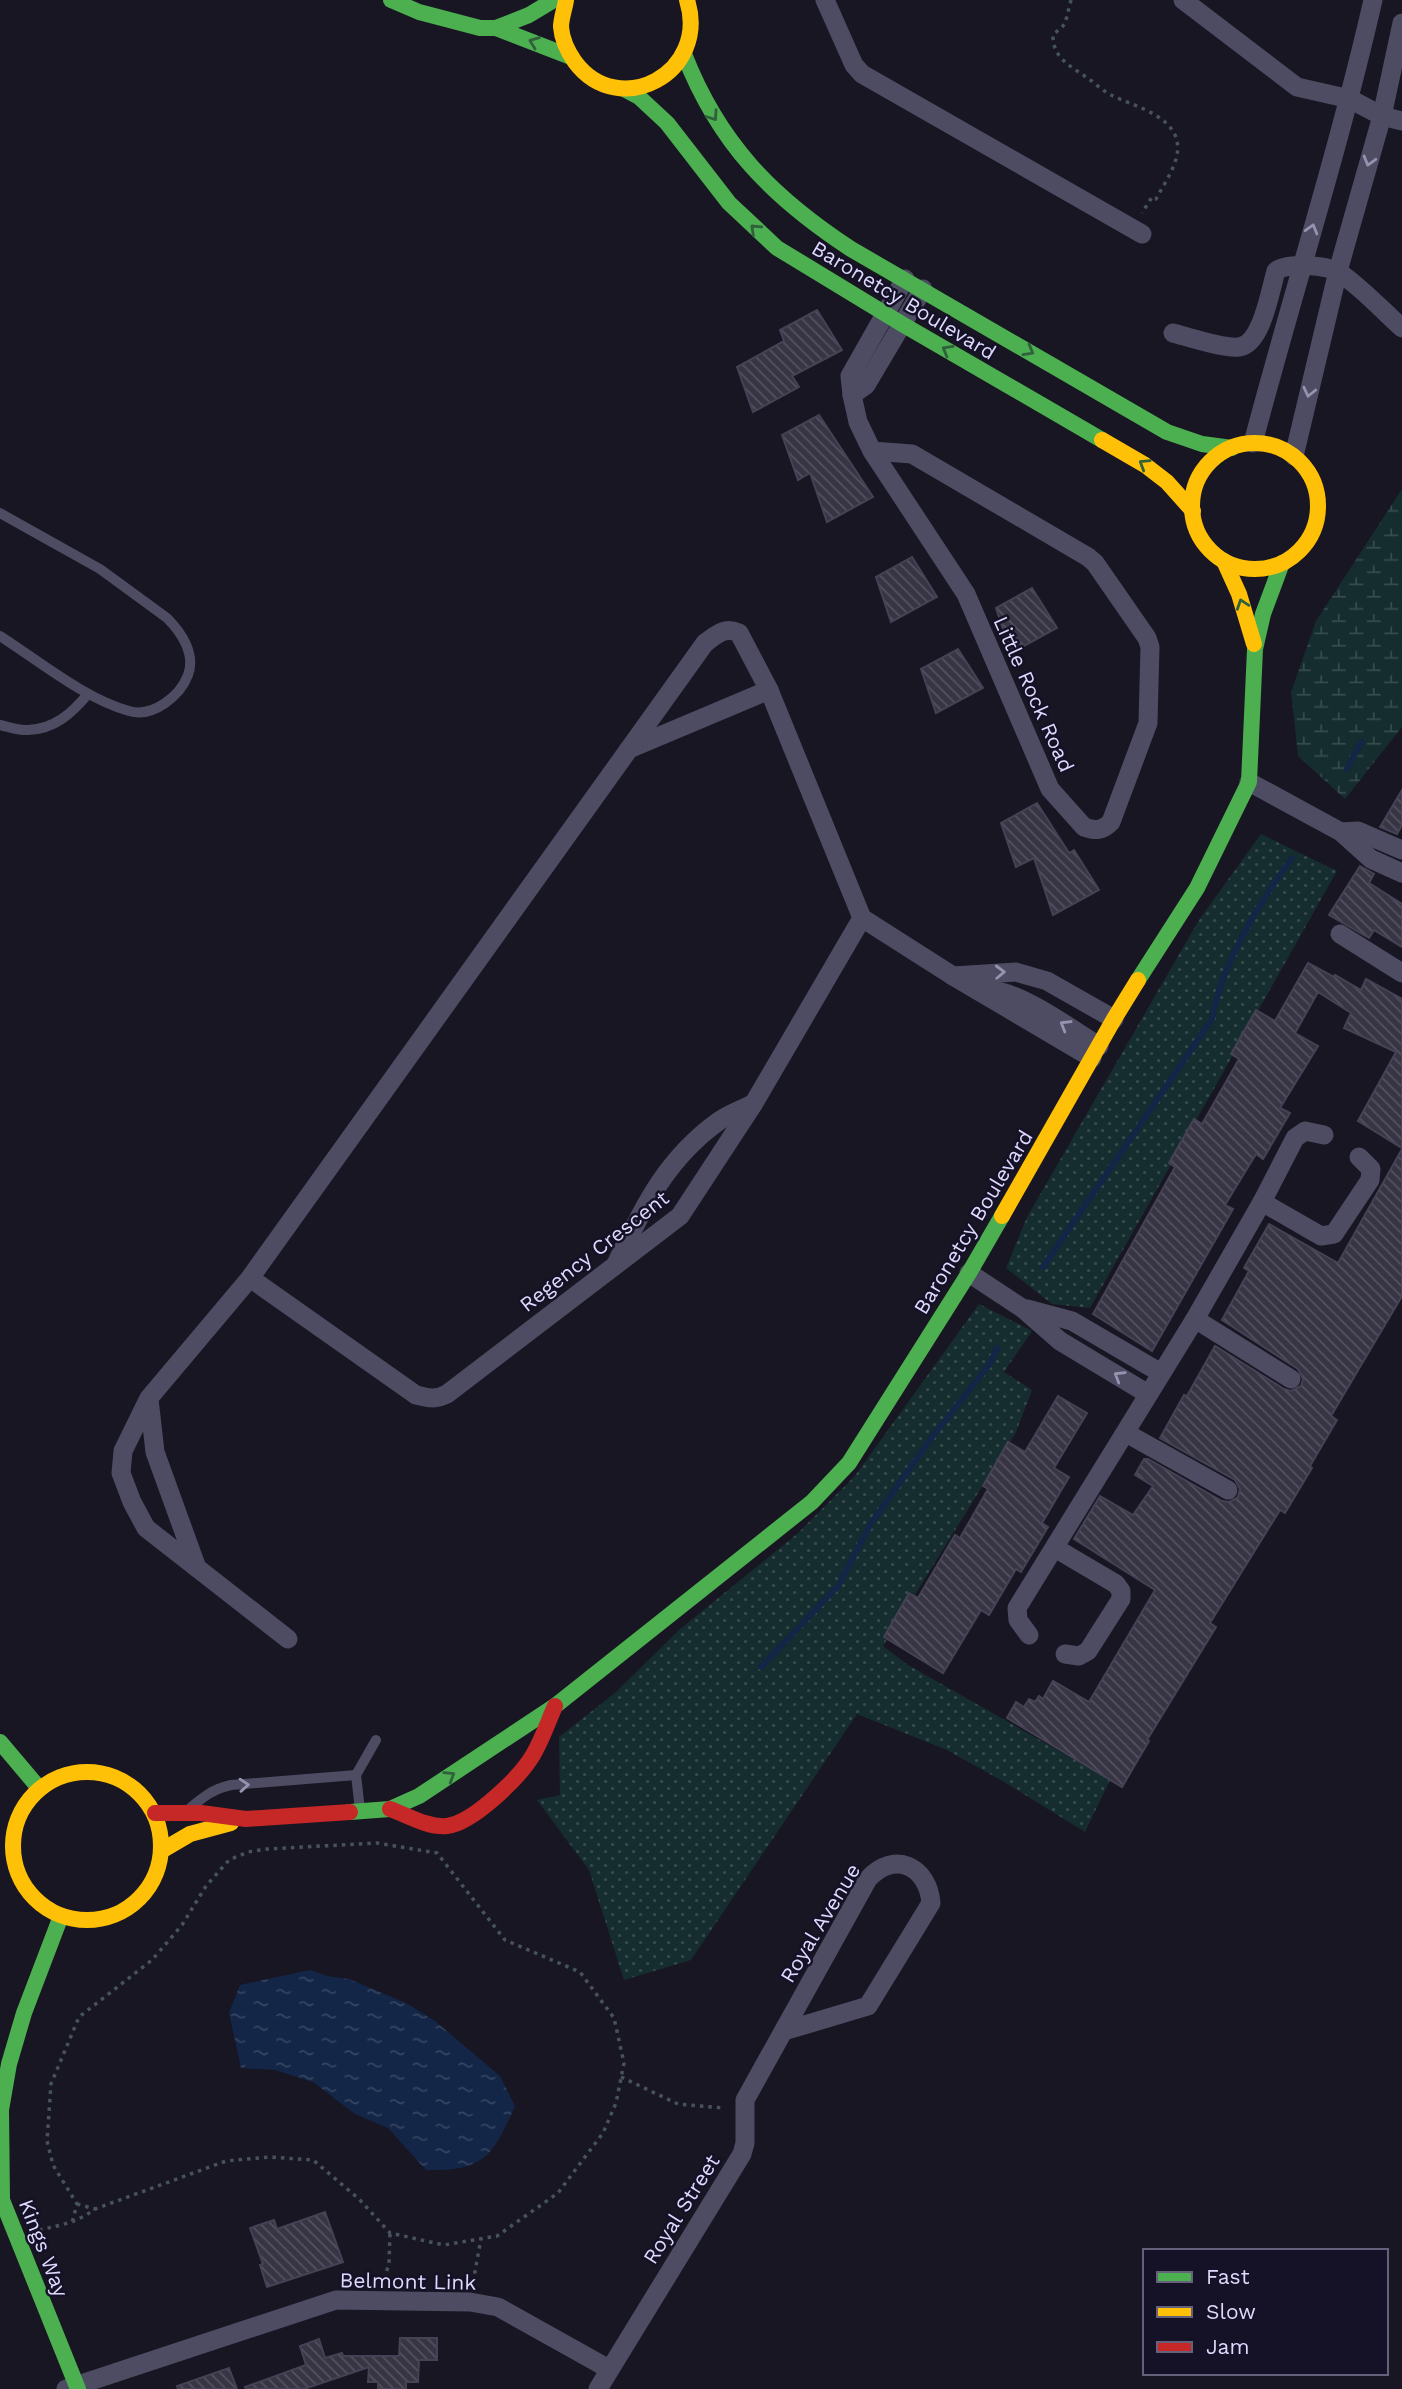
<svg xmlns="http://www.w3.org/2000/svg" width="1402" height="2389" viewBox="0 0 1402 2389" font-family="'Work Sans',sans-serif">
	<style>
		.grass { fill: url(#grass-dots) }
		.wetland { fill: url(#wetland-marsh) }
		.water { fill: url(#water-ripples) }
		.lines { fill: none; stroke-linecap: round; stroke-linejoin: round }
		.stream { stroke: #132647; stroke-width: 6 }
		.building { fill: url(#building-back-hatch); stroke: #454255; stroke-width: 2 }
		.path { stroke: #47525f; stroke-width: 3.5; stroke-dasharray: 3.5 5; stroke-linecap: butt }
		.lane { stroke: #4d4c63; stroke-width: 10 }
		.street { stroke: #4d4c63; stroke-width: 19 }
		.fast { stroke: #4caf50; stroke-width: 16 }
		.slow { stroke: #ffc107; stroke-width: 16 }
		.jam { stroke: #c62828; stroke-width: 16 }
		.oneway { stroke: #30603c }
		.oneway2 { stroke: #9693b0 }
		.labels { text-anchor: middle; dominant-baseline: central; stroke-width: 5; stroke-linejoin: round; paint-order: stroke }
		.street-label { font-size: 21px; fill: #dedafd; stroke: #151127 }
	</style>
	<defs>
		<pattern id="grass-dots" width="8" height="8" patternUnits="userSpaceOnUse" patternTransform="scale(1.75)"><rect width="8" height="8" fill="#152d2e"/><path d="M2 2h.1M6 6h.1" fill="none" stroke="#374b4d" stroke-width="1.8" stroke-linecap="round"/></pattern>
		<pattern id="wetland-marsh" width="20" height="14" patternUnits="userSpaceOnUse" patternTransform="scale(1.75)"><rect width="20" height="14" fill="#152d2e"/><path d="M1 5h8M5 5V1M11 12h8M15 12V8" fill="none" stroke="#374b4d"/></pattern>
		<pattern id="water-ripples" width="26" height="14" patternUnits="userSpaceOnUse" patternTransform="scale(1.75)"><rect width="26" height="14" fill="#132647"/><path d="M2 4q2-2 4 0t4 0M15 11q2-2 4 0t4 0" fill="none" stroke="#354562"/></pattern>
		<pattern id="building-back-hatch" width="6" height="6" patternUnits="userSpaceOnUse" patternTransform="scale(1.75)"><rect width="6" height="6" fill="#373444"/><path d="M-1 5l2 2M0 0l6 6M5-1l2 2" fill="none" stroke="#545160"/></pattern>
	</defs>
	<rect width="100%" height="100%" fill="#181622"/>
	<g class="grass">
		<path d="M1261,834l76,37 -247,437 -38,-4 -46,-36 21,-51 172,-297z"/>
		<path d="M979,1304l53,27 -28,41 28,18 -16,42 -133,214 25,19 202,115 -25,52 -79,-49 -59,-33 -90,-36 -166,246 -67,20 -35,-110 -52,-70 23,-5 -1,-58 57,-45 63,-62 118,-96 57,-57z"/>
	</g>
	<path class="wetland" d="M1402,489v238l-57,72 -47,-43 -7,-64 25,-71z"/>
	<path class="water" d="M310,1970l17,6 22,3 59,25 27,17 65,55 15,30c-23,51 -31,65 -89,64l-38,-42 -33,-14 -42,-32 -38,-12 -34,-2 -12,-55 11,-28z"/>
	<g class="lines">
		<g class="stream">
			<path d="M1347,769l14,-27"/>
			<path d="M1043,1267l169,-248c9,-54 48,-118 80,-161"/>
			<path d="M761,1667l77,-81 32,-61 59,-84 60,-76 8,-17"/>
		</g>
	</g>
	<g class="building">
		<path d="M817,310l25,40 -50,26 7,11 -46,25 -16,-45 47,-26 -4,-11z"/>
		<path d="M819,415l54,82 -46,25 -17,-49 -12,7 -16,-45z"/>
		<path d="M912,557l25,40 -46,25 -15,-45z"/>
		<path d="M1032,588l25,40 -46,25 -15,-45z"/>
		<path d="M958,649l25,39 -47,25 -15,-44z"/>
		<path d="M1402,790v35l-5,9 -17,-7z"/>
		<path d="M1037,803l32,50 5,-3 25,40 -46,25 -19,-57 -18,9 -15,-44z"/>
		<path d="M1360,866l14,8 -5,9 33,21v43l-28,-17 -5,8 -40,-23z"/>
		<path d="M1308,963l26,14 1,-2 26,15 5,-11 36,20v149l-44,-27 38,-69 -52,-24 7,-15 -33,-21 -23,41 23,13 -38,62 10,5 -27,46 -7,-5 -31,51 8,4 -81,142 -59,-37 82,-147 -6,-4 25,-44 8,5 37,-65 -8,-5 25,-44 19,11z"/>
		<path d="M1402,1149v147l-71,120 6,4 -27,46 2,2 -27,45 -5,-3 -70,113 6,4 -69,113 2,1 -27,46 -115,-69 9,-16 8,5 5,-8 6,3 4,-6 4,3 10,-18 36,21 66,-112 -81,-51 26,-43 33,19 20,-29 -18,-11 9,-16h4l74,42 7,1 9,-5 2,-8 -5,-9 -75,-42 24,-43 3,1 28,-50 69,43 7,2 10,-5 2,-7 -5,-10 -76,-49 27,-49 -5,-3 25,-44 69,39z"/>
		<path d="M1058,1396l29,17 -33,55 15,9 -27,46 6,4 -27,45 -5,-3 -27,46 -8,-5 -38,63 -59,-36 25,-44 9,5 37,-63 5,3 28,-49 -5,-3 25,-44 17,10z"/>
		<path d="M325,2212l18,50 -76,25 -7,-22 3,-1 -13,-36 24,-8 3,9z"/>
		<path d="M400,2338h37v22h-18l-1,22h-12v7h-28v-7h-10l1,-15 -65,22h-58l-1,-2 61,-22 -6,-19 19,-7 6,19 17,-5 1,3h56z"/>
		<path d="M229,2368l8,21h-59l-1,-3z"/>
	</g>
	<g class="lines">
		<g class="path">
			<path d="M1071,0l-6,24 -12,11c-1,23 19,32 36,44 7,5 14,12 22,16 24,12 73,22 66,60 -3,15 -14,31 -21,44l-4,-2 -10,16"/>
			<path d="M621,2077l57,27 46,4"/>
			<path d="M77,2204l18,5"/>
			<path d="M39,2230c22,-5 37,-7 56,-21l131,-48 43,-4 44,3 46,39 31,34 54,12 53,-9 61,-43 45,-60 13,-30 8,-40 -10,-45 -34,-46 -75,-32 -68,-87 -60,-10 -110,6 -19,3 -19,8 -23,26 -24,39 -30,35 -73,57 -28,67 -4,57 6,24 24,39 -5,19"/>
			<path d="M384,2279l5,-15 1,-31"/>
			<path d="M473,2282l8,-43"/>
		</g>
		<g class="lane">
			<path d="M0,513l100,56 67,49c14,14 29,36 21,57 -8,21 -35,43 -59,36 -44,-12 -90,-50 -129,-75"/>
			<path d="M0,725c9,2 19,6 28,5 27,-1 44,-17 60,-36"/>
			<path d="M189,1809c14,-12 24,-20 42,-24l125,-10"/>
			<path d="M360,1810l-4,-35 20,-35"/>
		</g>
		<g class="street">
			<path d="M825,0l29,65 8,9 280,160"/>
			<path d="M1183,0l114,87 53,12 32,17 20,5"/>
			<path d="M1173,333c15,4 52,16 66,14 23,-3 31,-56 37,-76 11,-9 53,-6 64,2 22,15 42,37 62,55"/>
			<path d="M852,395l14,-10 57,-96"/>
			<path d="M1253,443c39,-148 86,-294 120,-443"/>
			<path d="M872,451l40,3 176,103 7,6 52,75 3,9 -2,76 -37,99c-9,9 -16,9 -27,5l-34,-38 -84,-195 -94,-143 -14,-29 -6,-27 -2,-19 55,-97"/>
			<path d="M1294,456l44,-185 44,-155 20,-93"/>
			<path d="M629,749l140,-59"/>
			<path d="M1249,782l92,50 30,27 31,14"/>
			<path d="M1341,832l17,-1 44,19"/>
			<path d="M862,918l91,58 139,82"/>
			<path d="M1340,934l62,39"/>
			<path d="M953,976l63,-4 31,9 67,38"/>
			<path d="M989,990c31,1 82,39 110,56"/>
			<path d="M1262,1202l59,34 13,-2 36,-54 1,-11 -12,-12"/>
			<path d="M617,1262c26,-55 50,-104 102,-141 10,-7 23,-12 34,-17"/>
			<path d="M969,1273l53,35 38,33 88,53"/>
			<path d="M250,1278l166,117c12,3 20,5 31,-1l233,-178 74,-113 108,-185 -93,-228 -30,-57c-14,-7 -23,2 -34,10l-455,635 -101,120 -26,53 -2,22 11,29 14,26 142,111"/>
			<path d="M1027,1309l45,12 89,52"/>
			<path d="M1195,1319l96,60"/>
			<path d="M149,1399l6,53 42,116"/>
			<path d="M1126,1433l102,57"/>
			<path d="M1055,1548l61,36 5,7v8l-33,52 -9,5 -14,-2"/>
			<path d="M1029,1635l-11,-15 -1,-12 178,-289 67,-117 33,-64 10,-7 19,4"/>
			<path d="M66,2389l270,-89 134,2 28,5 111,62"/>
			<path d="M598,2389l144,-235 3,-11v-43l123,-221c26,-29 60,-13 63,24l-63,103 -84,25"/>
		</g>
		<g class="fast">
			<path d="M391,0l28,12 61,16h16l75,29"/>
			<path d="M496,28l33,-13 25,-15"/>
			<path d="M684,54c35,90 88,143 167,195l316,183 35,12 30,4"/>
			<path d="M624,89l15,8 28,26 62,80 48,45 125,76 200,116"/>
			<path d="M1138,980l59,-92 52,-106 6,-133 8,-35 19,-51"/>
			<path d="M0,1742l39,46"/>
			<path d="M350,1812l40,-3 29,-13 136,-90 257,-204 37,-39 120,-190 33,-57"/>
			<path d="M61,1916l-37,97 -15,51 -8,46 1,90 76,189"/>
		</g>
		<g class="slow">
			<path d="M566,0c-1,8 -5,18 -5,27 1,13 7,25 14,35 44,59 135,11 112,-62"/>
			<path d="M1102,440l43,25 22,17 26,29"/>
			<circle cx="1255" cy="506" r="63"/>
			<path d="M1224,561l15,33 15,50"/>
			<path d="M1002,1216l112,-197 24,-39"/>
			<circle cx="87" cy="1846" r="74"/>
			<path d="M161,1851l29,-17 41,-11"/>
		</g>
		<g class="jam">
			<path d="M390,1809c17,6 38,19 57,17 26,-3 73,-49 86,-71 9,-15 15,-33 22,-49"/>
			<path d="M155,1813h46l45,6 104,-7"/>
		</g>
	</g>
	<defs><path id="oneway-chevron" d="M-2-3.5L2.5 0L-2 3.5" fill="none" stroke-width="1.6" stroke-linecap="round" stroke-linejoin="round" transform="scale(1.75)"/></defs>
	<g class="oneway">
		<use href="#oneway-chevron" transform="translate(534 42) rotate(-159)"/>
		<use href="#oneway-chevron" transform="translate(713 116) rotate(56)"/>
		<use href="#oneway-chevron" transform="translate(755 229) rotate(-137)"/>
		<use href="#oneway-chevron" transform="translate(947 350) rotate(-150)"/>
		<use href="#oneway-chevron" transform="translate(1029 351) rotate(30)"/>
		<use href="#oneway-chevron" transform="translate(1144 464) rotate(-148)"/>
		<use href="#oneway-chevron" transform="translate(1242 604) rotate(-109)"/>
		<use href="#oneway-chevron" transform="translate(450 1776) rotate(-32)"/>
	</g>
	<g class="oneway2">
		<use href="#oneway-chevron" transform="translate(1369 161) rotate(106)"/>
		<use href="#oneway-chevron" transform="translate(1312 229) rotate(-74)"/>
		<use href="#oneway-chevron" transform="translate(1309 392) rotate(103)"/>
		<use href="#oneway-chevron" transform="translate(1000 972) rotate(-2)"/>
		<use href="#oneway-chevron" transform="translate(1065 1025) rotate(-149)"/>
		<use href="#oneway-chevron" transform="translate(1119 1376) rotate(-149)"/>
		<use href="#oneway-chevron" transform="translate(244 1785) rotate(-4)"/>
	</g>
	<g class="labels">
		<g class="street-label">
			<text transform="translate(904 300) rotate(31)">Baronetcy Boulevard</text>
			<text transform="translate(1034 694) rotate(66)">Little Rock Road</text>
			<text transform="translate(973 1222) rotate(-59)">Baronetcy Boulevard</text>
			<text transform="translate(594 1251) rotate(-38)">Regency Crescent</text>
			<text transform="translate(820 1923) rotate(-59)">Royal Avenue</text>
			<text transform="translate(681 2209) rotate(-58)">Royal Street</text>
			<text transform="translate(44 2248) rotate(69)">Kings Way</text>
			<text transform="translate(408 2281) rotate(1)">Belmont Link</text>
		</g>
	</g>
	<rect x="1143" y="2249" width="245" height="126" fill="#151127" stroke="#65617d" stroke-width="2"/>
	<rect x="1157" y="2272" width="35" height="10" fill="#4caf50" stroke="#65617d" stroke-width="2"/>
	<text x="1206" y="2284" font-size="21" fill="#dedafd">Fast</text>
	<rect x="1157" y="2307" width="35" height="10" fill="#ffc107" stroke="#65617d" stroke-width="2"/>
	<text x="1206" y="2319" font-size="21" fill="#dedafd">Slow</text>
	<rect x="1157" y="2342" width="35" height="10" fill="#c62828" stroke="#65617d" stroke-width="2"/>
	<text x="1206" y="2354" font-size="21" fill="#dedafd">Jam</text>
</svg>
